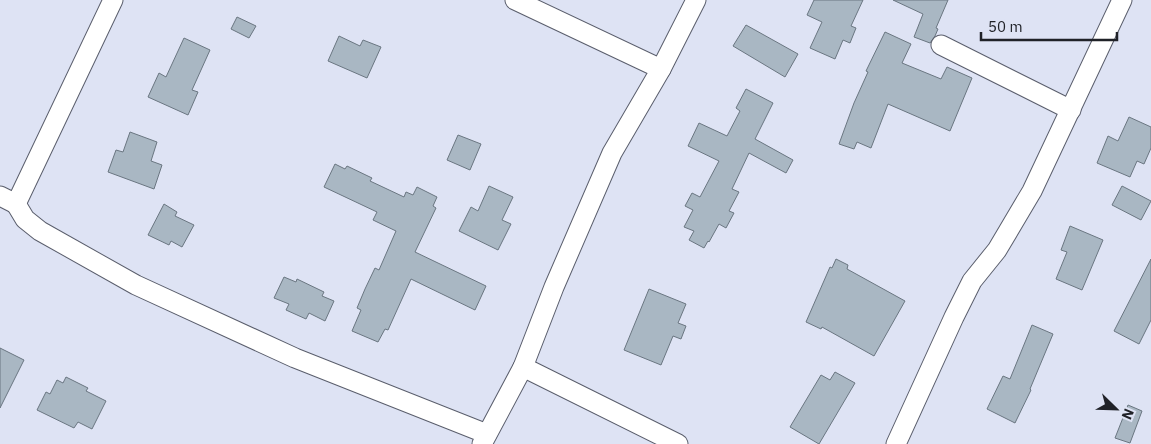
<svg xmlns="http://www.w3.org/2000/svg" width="1151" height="444" viewBox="0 0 1151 444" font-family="'IBM Plex Sans',sans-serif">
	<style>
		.building { fill: #a9b7c3; stroke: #6a7681 }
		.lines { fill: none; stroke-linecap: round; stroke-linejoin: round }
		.street-casing { stroke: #5a5e6c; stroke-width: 21 }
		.street { stroke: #fff; stroke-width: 19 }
	</style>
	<rect width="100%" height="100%" fill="#dee3f4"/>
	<g class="building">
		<path d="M814,0h49l-12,26 5,2 -6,15 -7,-3 -8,19 -25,-11 12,-26 -15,-7z"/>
		<path d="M893,0h55l-12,28 2,1 -3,7 -5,7 -16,-6 9,-23z"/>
		<path d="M237,17l19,9 -7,12 -18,-9z"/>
		<path d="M746,25l52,29 -13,23 -52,-31z"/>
		<path d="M885,32l26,12 -9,19 39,16 6,-12 25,11 -22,53 -62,-27 -17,44 -14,-6 -3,7 -15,-5 15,-41 14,-31 -2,-1z"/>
		<path d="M339,36l21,10 3,-6 18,7 -14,31 -39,-17z"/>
		<path d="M184,38l26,12 -18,40 6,2 -10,23 -40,-18 11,-24 7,4z"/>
		<path d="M746,89l27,14 -18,36 38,21 -7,13 -37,-20 -17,36 7,3 -10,19 5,2 -8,15 -7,-4 -10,18 -1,-1 -4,7 -15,-8 5,-9 -10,-4 9,-17 -8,-4 7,-13 8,4 19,-36 -31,-15 11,-23 28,13 13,-25 -4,-3z"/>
		<path d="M1129,117l22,10v21l-7,16 -7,-3 -7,16 -33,-14 11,-27 10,5z"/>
		<path d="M130,132l27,10 -6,19 11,4 -8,24 -46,-17 8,-22 7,2z"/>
		<path d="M458,135l23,9 -11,26 -23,-10z"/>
		<path d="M335,164l10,5 2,-3 25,12 -2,3 34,16 2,-5 7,3 4,-8 20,10 -4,9 3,2 -21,44 71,34 -11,24 -64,-31 -23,51 -3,-1 -7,13 -26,-11 9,-21 -4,-2 8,-19 10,-21 4,2 17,-39 -23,-11 4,-8 -53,-25z"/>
		<path d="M489,186l24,11 -11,23 9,4 -13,26 -39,-19 12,-24 7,4z"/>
		<path d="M1122,186l29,15 -10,19 -29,-15z"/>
		<path d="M164,204l13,8 -2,4 19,9 -12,22 -11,-6 -2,4 -21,-10z"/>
		<path d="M1070,226l33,14 -21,50 -26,-11 11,-27 -6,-2z"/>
		<path d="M836,259l12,6 -1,4 58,32 -31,55 -52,-29 -1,2 -15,-7 24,-55 2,1z"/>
		<path d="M1151,259v61l-12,24 -25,-13z"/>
		<path d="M284,277l12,5 1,-3 27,13 -2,4 12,5 -9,20 -16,-8 -3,6 -20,-9 3,-6 -15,-6z"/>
		<path d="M649,289l37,15 -8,19 8,3 -5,13 -8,-3 -12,29 -37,-15z"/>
		<path d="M1032,325l21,9 -23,55 1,1 -16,33 -28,-14 16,-33 7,3z"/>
		<path d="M0,348l24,12 -24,48z"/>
		<path d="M835,372l20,11 -36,61 -29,-17 31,-52 9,5z"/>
		<path d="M66,377l22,11 -2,3 20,10 -14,28 -14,-7 -4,6 -37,-18 9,-18 4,2 7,-14 6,3z"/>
		<path d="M1128,405l14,6 -12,32 -15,-5z"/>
	</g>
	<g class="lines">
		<defs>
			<g id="street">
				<path d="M515,0l146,69"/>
				<path d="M941,45l130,65"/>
				<path d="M0,196l16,8 97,-204"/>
				<path d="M16,204l9,15 15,12 96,54 159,73 192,76"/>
				<path d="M523,367l155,77"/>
				<path d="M482,444l41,-77 31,-80 58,-134 49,-84 35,-69"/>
				<path d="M896,444l58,-127 18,-36 25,-31 35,-59 90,-191"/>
			</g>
		</defs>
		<use href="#street" class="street-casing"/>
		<use href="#street" class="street"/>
	</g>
	<g transform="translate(1116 409) rotate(113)" stroke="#dee3f4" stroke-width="4" paint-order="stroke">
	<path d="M0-4L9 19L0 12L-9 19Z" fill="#202228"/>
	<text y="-8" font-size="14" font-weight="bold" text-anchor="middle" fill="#202228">N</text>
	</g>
	<path d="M981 32v8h136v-8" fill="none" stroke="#202228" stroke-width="2.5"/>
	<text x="988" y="32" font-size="15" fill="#202228" stroke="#dee3f4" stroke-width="4" paint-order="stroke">50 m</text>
</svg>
